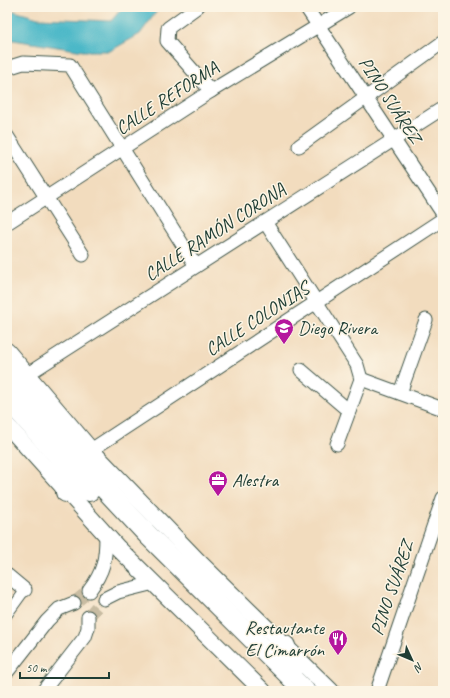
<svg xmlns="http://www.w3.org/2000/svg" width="450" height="698" viewBox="0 0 450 698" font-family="Caveat,sans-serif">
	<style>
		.water { fill: #4cb8c8; stroke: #367a7e }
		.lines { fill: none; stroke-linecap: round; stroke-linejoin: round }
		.minor-tunnel { stroke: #c8bca2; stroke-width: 13; stroke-dasharray: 13 6; stroke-linecap: butt }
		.pedestrian-casing { stroke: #3f5549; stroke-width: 11 }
		.minor-casing { stroke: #3f5549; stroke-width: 15 }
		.tertiary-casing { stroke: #3f5549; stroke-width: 18 }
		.primary-casing { stroke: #3f5549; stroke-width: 22 }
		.pedestrian { stroke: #fff; stroke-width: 9 }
		.minor { stroke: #fff; stroke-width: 13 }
		.tertiary { stroke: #fff; stroke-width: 16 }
		.primary { stroke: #fff; stroke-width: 20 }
		.labels { text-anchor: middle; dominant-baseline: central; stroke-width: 3; stroke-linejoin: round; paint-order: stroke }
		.street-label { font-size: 19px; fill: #1f3d34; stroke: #fcf5e5 }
		.poi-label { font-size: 19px; fill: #1f3d34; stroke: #fcf5e5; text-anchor: start }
	</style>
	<rect width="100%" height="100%" fill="#fcf5e5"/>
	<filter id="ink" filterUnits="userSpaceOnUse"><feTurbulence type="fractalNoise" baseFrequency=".025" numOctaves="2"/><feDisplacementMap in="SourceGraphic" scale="8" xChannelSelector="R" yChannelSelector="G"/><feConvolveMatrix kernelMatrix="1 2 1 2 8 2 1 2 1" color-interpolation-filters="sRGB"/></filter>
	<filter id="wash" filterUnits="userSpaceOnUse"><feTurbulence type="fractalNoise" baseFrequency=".012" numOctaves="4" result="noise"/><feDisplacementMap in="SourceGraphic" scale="16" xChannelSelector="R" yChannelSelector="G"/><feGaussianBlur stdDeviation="0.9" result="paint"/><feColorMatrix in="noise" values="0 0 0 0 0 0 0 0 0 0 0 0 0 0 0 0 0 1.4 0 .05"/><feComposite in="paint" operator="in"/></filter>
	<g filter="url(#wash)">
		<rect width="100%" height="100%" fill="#f2dcbe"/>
		<path class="water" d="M123,7h37l-20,27 -30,17h-27l-76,-12v-30l31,9 73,3z"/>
	</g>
	<g filter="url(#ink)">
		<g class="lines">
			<g class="minor-tunnel">
				<path d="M74,603l15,-12"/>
				<path d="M88,617l16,-18"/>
			</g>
			<defs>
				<path id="pedestrian" d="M7,615l18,-25"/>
				<g id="minor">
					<path d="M197,7l-29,21 -1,13 44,50"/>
					<path d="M306,7l137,207"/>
					<path d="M7,68l16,-5 47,2 126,201"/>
					<path d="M7,136l76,119"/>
					<path d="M299,146l144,-104"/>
					<path d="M265,222l92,143 4,14 -24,65"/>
					<path d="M7,223l204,-132 138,-84"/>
					<path d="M301,370l48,41"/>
					<path d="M20,379l423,-271"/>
					<path d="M361,379l82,30"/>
					<path d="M400,393l26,-73"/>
					<path d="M91,450l352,-231"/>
					<path d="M7,575l18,15"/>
					<path d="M89,591c15,-20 17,-32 17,-56"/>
					<path d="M104,599l14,-7 36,-9"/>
					<path d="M7,672l40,-51 12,-12 15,-6"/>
					<path d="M43,691l42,-54 3,-9v-11"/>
					<path d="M377,691l66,-193"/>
				</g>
				<g id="tertiary">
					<path d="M7,351l84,99 109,113 131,128"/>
					<path d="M7,425l111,123 145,143"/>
				</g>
				<g id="primary">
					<path d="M7,376l82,96 59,63 157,156"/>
					<path d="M7,398l82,93"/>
					<path d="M63,463l3,29"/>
					<path d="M285,646l7,32"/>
				</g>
			</defs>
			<use href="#pedestrian" class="pedestrian-casing"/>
			<use href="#minor" class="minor-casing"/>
			<use href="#tertiary" class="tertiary-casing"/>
			<use href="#primary" class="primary-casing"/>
			<use href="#pedestrian" class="pedestrian"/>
			<use href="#minor" class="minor"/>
			<use href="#tertiary" class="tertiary"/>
			<use href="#primary" class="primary"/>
		</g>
	</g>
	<defs>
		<symbol id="school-pin" viewBox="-11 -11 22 30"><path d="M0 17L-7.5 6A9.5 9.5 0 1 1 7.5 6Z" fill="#b5179e" stroke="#fcf5e5"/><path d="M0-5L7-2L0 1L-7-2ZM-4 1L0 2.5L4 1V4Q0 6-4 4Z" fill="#fff"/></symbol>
		<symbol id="office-pin" viewBox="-11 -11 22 30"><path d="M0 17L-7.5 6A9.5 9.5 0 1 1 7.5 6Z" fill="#b5179e" stroke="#fcf5e5"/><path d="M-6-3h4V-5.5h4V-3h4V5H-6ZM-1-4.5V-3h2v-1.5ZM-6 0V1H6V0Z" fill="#fff"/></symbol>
		<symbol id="restaurant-pin" viewBox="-11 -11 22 30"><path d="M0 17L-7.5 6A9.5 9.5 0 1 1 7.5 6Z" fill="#b5179e" stroke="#fcf5e5"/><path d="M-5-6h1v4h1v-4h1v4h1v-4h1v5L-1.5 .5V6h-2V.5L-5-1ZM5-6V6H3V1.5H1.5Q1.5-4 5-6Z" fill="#fff"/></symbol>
	</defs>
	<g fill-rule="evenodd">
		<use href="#school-pin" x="273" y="317" width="22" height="30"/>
		<use href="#office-pin" x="207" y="469" width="22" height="30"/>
		<use href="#restaurant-pin" x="327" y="628" width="22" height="30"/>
	</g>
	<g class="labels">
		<g class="street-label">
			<text transform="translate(167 98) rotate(-33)">CALLE REFORMA</text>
			<text transform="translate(390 100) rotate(57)">PINO SUÁREZ</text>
			<text transform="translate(215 232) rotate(-33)">CALLE RAMÓN CORONA</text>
			<text transform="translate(257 319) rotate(-33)">CALLE COLONIAS</text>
			<text transform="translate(392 588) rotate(-71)">PINO SUÁREZ</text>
		</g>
		<g class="poi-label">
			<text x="298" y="328">Diego Rivera</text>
			<text x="232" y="480">Alestra</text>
			<text x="324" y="628" text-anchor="end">Restautante<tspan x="324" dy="22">El Cimarrón</tspan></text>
		</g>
	</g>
	<rect width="450" height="698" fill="none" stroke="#fcf5e5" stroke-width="24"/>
	<g transform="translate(412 660) rotate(134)" stroke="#fcf5e5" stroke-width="3" paint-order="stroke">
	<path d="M0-3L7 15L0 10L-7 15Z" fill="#1f3d34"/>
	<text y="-6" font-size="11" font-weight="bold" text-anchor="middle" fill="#1f3d34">N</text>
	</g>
	<path d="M20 672v6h89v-6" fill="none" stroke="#1f3d34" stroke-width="2"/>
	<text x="26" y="672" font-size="12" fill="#1f3d34" stroke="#fcf5e5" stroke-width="3" paint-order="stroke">50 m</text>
</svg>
